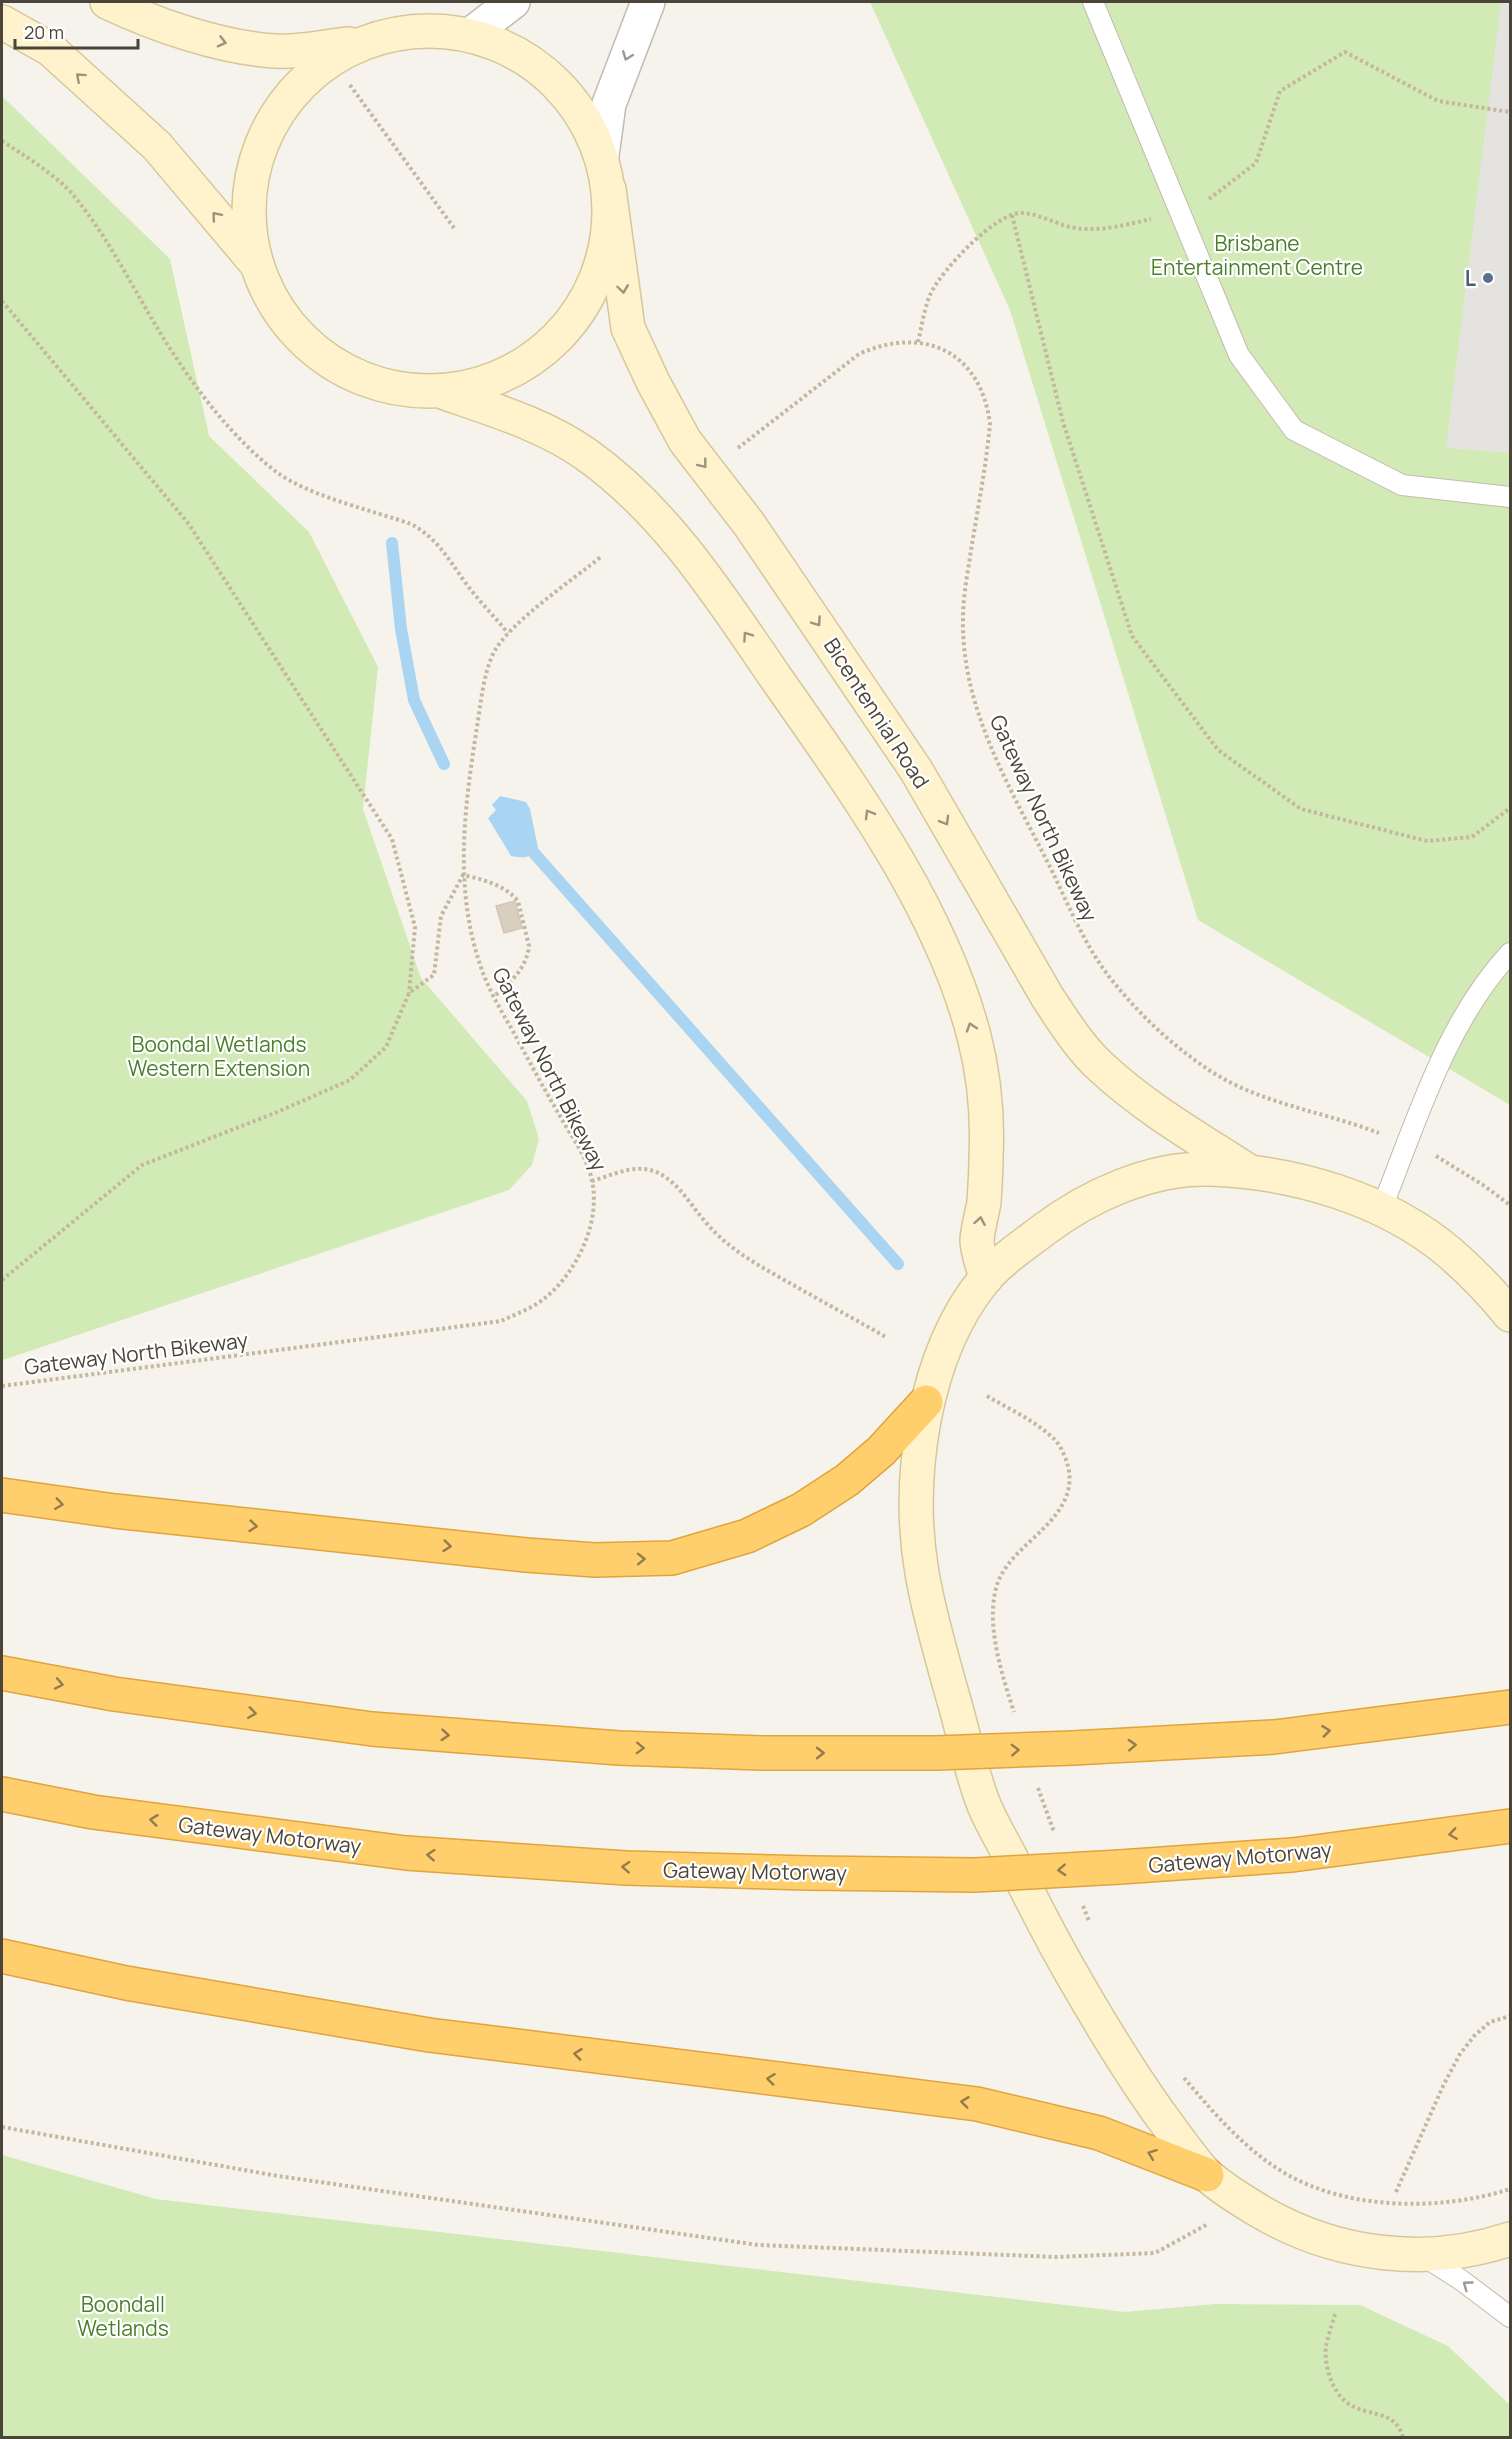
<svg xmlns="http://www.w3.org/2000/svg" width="1512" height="2439" viewBox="0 0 1512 2439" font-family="Manrope,sans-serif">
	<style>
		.green { fill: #d2eab5 }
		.parking { fill: #e5e3e0 }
		.water { fill: #a9d4f2 }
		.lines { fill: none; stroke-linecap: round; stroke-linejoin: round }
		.stream { stroke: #a9d4f2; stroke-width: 12 }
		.building { fill: #d8cfc1; stroke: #d3c7b4; stroke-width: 1.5 }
		.service-casing { stroke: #c2bbae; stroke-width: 22 }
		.minor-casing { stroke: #c2bbae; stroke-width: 36 }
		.secondary-casing { stroke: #d6c79b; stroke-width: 36 }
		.motorway-casing { stroke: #e0a43c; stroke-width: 36 }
		.path { stroke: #c4b79f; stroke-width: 4; stroke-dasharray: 3 3; stroke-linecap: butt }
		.service { stroke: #fff; stroke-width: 20 }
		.minor { stroke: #fff; stroke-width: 33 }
		.secondary { stroke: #fff3cd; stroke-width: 33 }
		.motorway { stroke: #ffcf6e; stroke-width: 33 }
		.motorway-bridge-casing { stroke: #e0a43c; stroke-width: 36; stroke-linecap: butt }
		.motorway-bridge { stroke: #ffcf6e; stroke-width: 33 }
		.oneway { stroke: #9c937c }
		.oneway2 { stroke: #9c9892 }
		.oneway3 { stroke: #937c4e }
		.service-dot { fill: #5c6f8a; stroke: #fff; stroke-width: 2 }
		.labels { text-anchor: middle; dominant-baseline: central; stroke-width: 4.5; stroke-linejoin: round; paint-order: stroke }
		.park-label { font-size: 21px; fill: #4a7f2a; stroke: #fff }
		.service-label { font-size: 21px; font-weight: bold; fill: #4e5e75; stroke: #fff; text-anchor: end }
		.street-label { font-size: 21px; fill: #4b4439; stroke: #fff }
	</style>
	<rect width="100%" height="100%" fill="#f6f3ec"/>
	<g class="green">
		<path d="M870,2h640v1103l-312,-185 -188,-610z"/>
		<path d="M2,96l168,163 39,177 100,96 69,135 -15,142 58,169 106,123 12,38 -7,26 -23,25 -506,170z"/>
		<path d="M2,2155l154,44 969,113 91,-8 144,1 88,41 62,59v32h-1508z"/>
	</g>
	<path class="parking" d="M1501,2h9v451l-64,-5z"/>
	<path class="water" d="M500,796l26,6 4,7 8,39c-7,11 -15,10 -27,8l-23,-38 8,-8 -4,-5z"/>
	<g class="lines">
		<g class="stream">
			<path d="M392,543l9,86 13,71 30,64"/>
			<path d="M526,844l372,420"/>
		</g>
	</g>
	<path class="building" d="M515,901l7,27 -18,5 -8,-27z"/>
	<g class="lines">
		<defs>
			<g id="service">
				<path d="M1093,2l146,353 55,75 108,55 108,12"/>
				<path d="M1381,1210c35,-87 64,-187 129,-257"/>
				<path d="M1422,2255l39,25 49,37"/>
			</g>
			<g id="minor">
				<path d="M471,34l42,-32"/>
				<path d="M602,155l7,-51 39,-102"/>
			</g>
			<g id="secondary">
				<path d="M107,2c48,23 115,46 168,49 24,2 50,-5 74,-7"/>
				<path d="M2,22l48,27 107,97 97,115"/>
				<circle cx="429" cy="211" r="180"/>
				<path d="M609,189l19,139 25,54 32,59 64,83 167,246 132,228c16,24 32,50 53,69 44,41 95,70 146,103"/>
				<path d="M445,393c49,17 100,32 142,62 80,57 134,143 189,223 76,109 164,228 198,358 10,39 14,81 12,121 0,15 -1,30 -2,45 -2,12 -6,25 -7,38 0,12 6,26 9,38"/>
				<path d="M1510,1315c-18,-22 -38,-43 -60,-62 -65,-55 -156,-81 -240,-84 -59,-2 -122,27 -168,62 -20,15 -42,30 -58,49 -61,75 -78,200 -62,293 7,41 19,81 30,121 11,36 18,76 32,111 7,17 17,34 26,51 21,43 43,86 67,127 26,45 52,88 82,130 15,20 30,43 47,61 16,15 37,27 55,38 76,44 166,55 249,27"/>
			</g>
			<g id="motorway">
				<path d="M2,1495l113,16 411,44 69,5 77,-2 75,-22 54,-26 46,-30 34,-29 45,-49"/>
				<path d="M2,1673l112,21 258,35 247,19 143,5"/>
				<path d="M1073,1748l201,-11 236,-30"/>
				<path d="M2,1794l91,18 313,41 220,15 184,5"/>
				<path d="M1120,1867l172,-12 218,-29"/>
				<path d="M2,1956l124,27 303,52 548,69 122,29 108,42"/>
			</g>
		</defs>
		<use href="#service" class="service-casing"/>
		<use href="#minor" class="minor-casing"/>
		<use href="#secondary" class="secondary-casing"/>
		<use href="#motorway" class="motorway-casing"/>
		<g class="path">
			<path d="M350,85l104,143"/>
			<path d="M2,141c19,12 58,37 72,55 38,46 63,101 95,151 29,45 63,90 106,124 33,25 96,39 136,53 24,13 36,32 51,54 14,20 31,37 46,55"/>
			<path d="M1209,199l47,-36 24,-72 65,-39 93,49 72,11"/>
			<path d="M1012,215l51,207 69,214 86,114 83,59 126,32 45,-4 38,-29"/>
			<path d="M2,301l186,222 204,316 23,88 -6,66"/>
			<path d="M918,342c4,-16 6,-34 13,-49 11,-23 64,-80 90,-80 16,0 33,10 49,14 26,6 55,-2 81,-8"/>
			<path d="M738,448l121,-94c64,-29 122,-3 131,70 -4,42 -12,84 -19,126 -3,22 -8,45 -8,68 -2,93 50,174 90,255 18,38 35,79 62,111 27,33 58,62 94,86 51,34 113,41 170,63"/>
			<path d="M1436,1156l47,29 27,20"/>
			<path d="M592,1181c17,-5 41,-16 58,-11 27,7 41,37 59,56 23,26 56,43 86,60 30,17 61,34 91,51"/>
			<path d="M2,1280l140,-115 133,-52 75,-33 36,-33 23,-54 25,-18 7,-59 22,-41c19,4 42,10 55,26l11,45c-2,21 -19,38 -35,50"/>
			<path d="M2,1386l499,-65c15,-7 32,-13 44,-23 32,-26 56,-76 47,-117 -4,-23 -21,-45 -32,-65 -16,-27 -31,-55 -46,-83 -11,-19 -23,-39 -31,-60 -30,-81 -19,-163 -6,-246 4,-24 6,-53 17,-75 16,-30 80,-73 108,-96"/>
			<path d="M987,1396c22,13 47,24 66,42 5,4 9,12 12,19 12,30 -1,51 -23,73 -15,15 -36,31 -44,52 -14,39 4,93 16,130"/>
			<path d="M1038,1788l16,44"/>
			<path d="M1083,1906l6,15"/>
			<path d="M1184,2078c30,35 59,70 99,94 64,39 159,39 227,17"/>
			<path d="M2,2127l276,49 480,69 298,12 99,-4 53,-29"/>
			<path d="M1396,2192l48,-108 16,-30 14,-18 16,-14 20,-6"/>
			<path d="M1335,2314c-3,11 -7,22 -9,32 -2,19 5,43 20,56 20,16 50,6 57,36"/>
		</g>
		<use href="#service" class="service"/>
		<use href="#minor" class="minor"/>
		<use href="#secondary" class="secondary"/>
		<use href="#motorway" class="motorway"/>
		<defs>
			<g id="motorway-bridge">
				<path d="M762,1753h174l137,-5"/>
				<path d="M810,1873l165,2 145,-8"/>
			</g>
		</defs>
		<use href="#motorway-bridge" class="motorway-bridge-casing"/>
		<use href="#motorway-bridge" class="motorway-bridge"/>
	</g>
	<defs><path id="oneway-chevron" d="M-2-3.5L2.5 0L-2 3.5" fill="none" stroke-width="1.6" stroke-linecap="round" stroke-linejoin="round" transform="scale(1.5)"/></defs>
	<g class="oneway">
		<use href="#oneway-chevron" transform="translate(222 42) rotate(15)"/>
		<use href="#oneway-chevron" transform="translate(80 77) rotate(-138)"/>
		<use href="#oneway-chevron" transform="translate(216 216) rotate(-130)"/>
		<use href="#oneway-chevron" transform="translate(623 289) rotate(82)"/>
		<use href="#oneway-chevron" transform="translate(703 464) rotate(52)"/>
		<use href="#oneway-chevron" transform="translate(817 622) rotate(55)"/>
		<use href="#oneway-chevron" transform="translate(747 636) rotate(-125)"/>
		<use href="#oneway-chevron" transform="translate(869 814) rotate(-120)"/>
		<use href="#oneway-chevron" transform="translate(945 821) rotate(60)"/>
		<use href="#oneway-chevron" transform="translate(971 1027) rotate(-108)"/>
		<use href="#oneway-chevron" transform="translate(980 1221) rotate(-80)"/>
	</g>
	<g class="oneway2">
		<use href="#oneway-chevron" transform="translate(627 56) rotate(111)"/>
		<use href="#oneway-chevron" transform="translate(1467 2285) rotate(-144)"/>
	</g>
	<g class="oneway3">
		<use href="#oneway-chevron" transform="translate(59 1504) rotate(8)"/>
		<use href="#oneway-chevron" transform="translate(253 1526) rotate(6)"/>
		<use href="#oneway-chevron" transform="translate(447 1546) rotate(6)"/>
		<use href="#oneway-chevron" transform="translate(641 1559) rotate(-1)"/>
		<use href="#oneway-chevron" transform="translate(59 1684) rotate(11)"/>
		<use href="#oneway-chevron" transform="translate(252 1713) rotate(8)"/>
		<use href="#oneway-chevron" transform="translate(1326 1731) rotate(-7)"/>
		<use href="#oneway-chevron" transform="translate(445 1735) rotate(4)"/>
		<use href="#oneway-chevron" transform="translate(1132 1745) rotate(-3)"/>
		<use href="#oneway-chevron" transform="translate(640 1748) rotate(2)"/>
		<use href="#oneway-chevron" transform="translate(1015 1750) rotate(-2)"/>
		<use href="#oneway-chevron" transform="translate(820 1753)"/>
		<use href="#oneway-chevron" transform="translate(154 1820) rotate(-173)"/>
		<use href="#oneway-chevron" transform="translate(1453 1834) rotate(172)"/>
		<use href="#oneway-chevron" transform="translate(431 1855) rotate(-176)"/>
		<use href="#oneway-chevron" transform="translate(626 1867) rotate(-177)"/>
		<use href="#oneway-chevron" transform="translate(1062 1870) rotate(177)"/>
		<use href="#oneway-chevron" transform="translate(578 2054) rotate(-173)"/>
		<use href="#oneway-chevron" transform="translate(771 2079) rotate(-173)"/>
		<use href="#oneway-chevron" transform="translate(965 2102) rotate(-173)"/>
		<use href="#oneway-chevron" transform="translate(1152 2154) rotate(-159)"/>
	</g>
	<circle class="service-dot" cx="1488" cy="278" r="6"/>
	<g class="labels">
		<g class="park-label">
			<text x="1257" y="243">Brisbane<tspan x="1257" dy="24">Entertainment Centre</tspan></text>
			<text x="219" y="1044">Boondal Wetlands<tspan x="219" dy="24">Western Extension</tspan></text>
			<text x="123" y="2304">Boondall<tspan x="123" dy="24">Wetlands</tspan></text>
		</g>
		<g class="service-label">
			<text x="1476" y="278">L</text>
		</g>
		<g class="street-label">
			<text transform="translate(877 713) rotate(57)">Bicentennial Road</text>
			<text transform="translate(1044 818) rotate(65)">Gateway North Bikeway</text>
			<text transform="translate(550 1069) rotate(63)">Gateway North Bikeway</text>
			<text transform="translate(136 1353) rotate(-7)">Gateway North Bikeway</text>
			<text transform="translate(270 1835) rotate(7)">Gateway Motorway</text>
			<text transform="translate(1240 1857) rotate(-5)">Gateway Motorway</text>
			<text transform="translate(755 1871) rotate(1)">Gateway Motorway</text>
		</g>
	</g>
	<rect width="1512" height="2439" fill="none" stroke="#4b4439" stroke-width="6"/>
	<path d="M15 39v9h123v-9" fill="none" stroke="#4b4439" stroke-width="3"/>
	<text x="24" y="39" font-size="18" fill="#4b4439" stroke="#ffffff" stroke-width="4.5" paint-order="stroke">20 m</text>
</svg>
